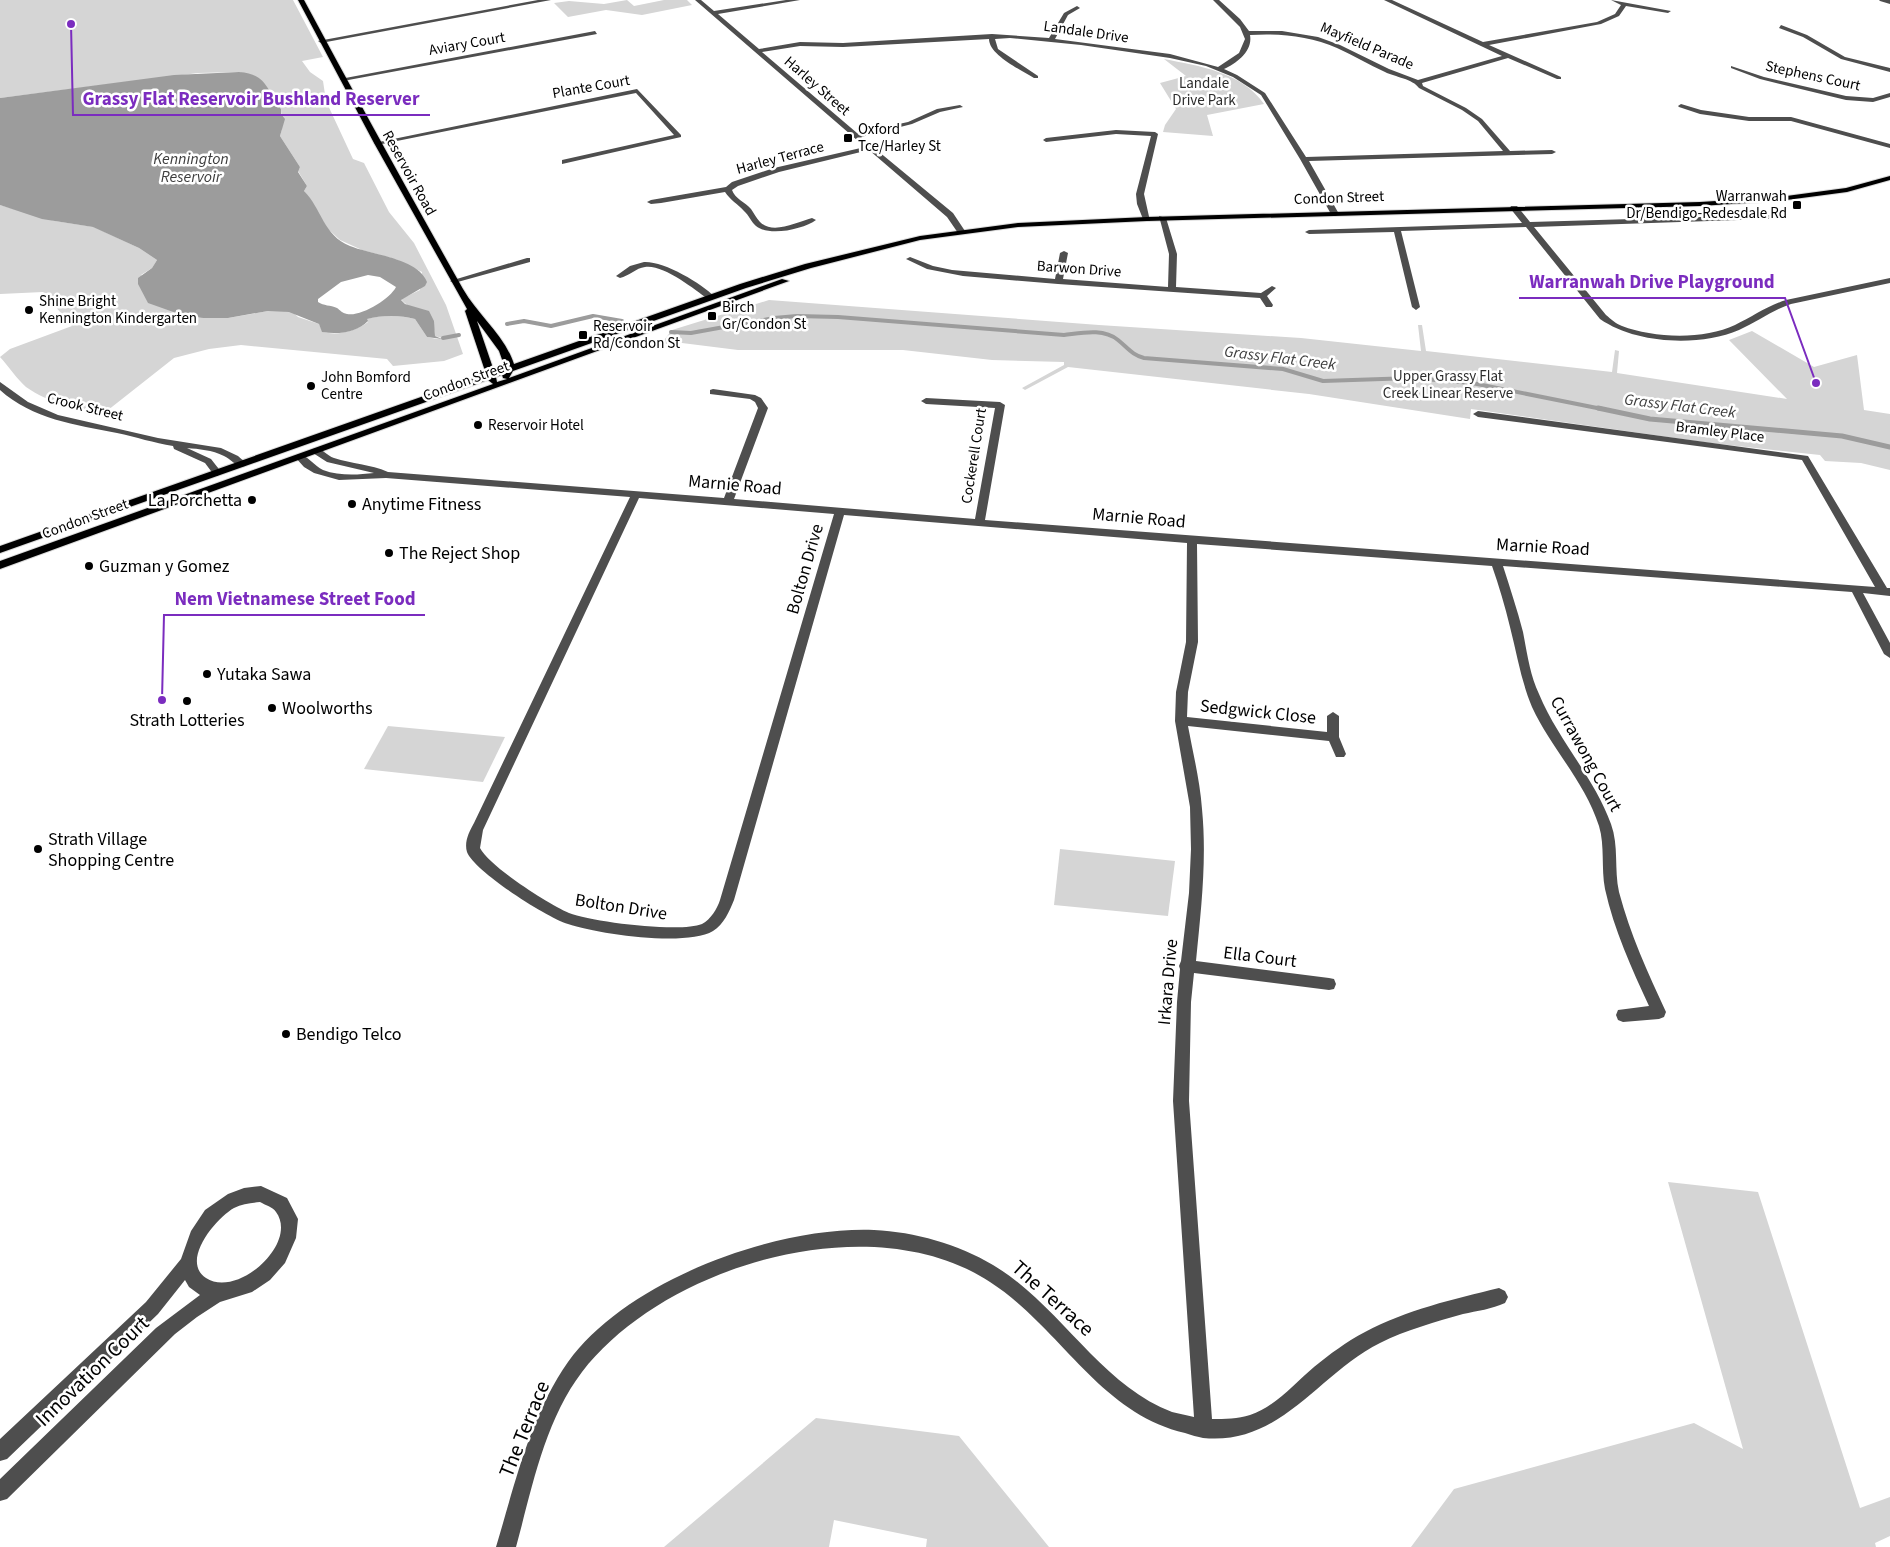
<svg xmlns="http://www.w3.org/2000/svg" width="1890" height="1547" viewBox="0 0 1890 1547" font-family="'Source Sans 3',sans-serif">
	<style>
		.green { fill: #d5d5d5 }
		.water { fill: #9c9c9c; fill-rule: evenodd }
		.lines { fill: none; stroke-linecap: round; stroke-linejoin: round }
		.stream-far1 { stroke: #9c9c9c; stroke-width: 4 }
		.stream { stroke: #9c9c9c; stroke-width: 5 }
		.major-casing { stroke: #dbdbdb; stroke-width: 2 }
		.minor { fill: #4e4e4e; fill-rule: evenodd }
		.major { fill: #000; fill-rule: evenodd }
		.poi-dot { fill: #000; stroke: #fff; stroke-width: 2 }
		.labels { text-anchor: middle; dominant-baseline: central; stroke-width: 5; stroke-linejoin: round; paint-order: stroke }
		.far-street-label { font-size: 15px; fill: #000; stroke: #fff }
		.far-park-label { font-size: 15px; fill: #2c2c2c; stroke: #fff }
		.far-poi-label { font-size: 15px; fill: #000; stroke: #fff; text-anchor: start }
		.far-water-label { font-size: 16px; font-style: italic; fill: #3d3d3d; stroke: #fff }
		.street-label { font-size: 18px; fill: #000; stroke: #fff }
		.poi-label { font-size: 18px; fill: #000; stroke: #fff; text-anchor: start }
		.near-street-label { font-size: 21px; fill: #000; stroke: #fff }
		.leader { fill: none; stroke: #7b2cbf; stroke-width: 2 }
		.callout-dot { fill: #7b2cbf; stroke: #fff; stroke-width: 2 }
		.callout-label { font-size: 19px; text-anchor: middle; font-weight: bold; fill: #7b2cbf; stroke: #fff; stroke-width: 5; stroke-linejoin: round; paint-order: stroke }
	</style>
	<rect width="100%" height="100%" fill="#fff"/>
	<g class="green">
		<path d="M0,0h293l30,57 -21,4 8,11 13,9 3,20 27,58 11,4 25,49 25,31 32,62 17,49 -19,7 -51,5 -6,-7 -146,-14 -32,4 -35,9 -71,56c-25,-6 -55,-11 -77,-27 -9,-8 -17,-20 -26,-30l10,-8 62,-23 -29,-34 -43,2v-89l55,16 39,6 45,21 18,12 -5,8 -11,7 62,43h25l46,-8 19,2 5,5 21,7 4,8c15,4 33,-1 45,-10l-2,-3c15,-4 34,-4 49,0l12,18 10,2 5,-1 -7,-2c1,-20 -25,-25 -34,-37l19,-9 2,-18 -27,-13 -33,-9 -22,-10 -13,-12 -23,-37 3,-5 -9,-15 2,-4 -20,-31 2,-7 -1,-20 -10,-13 -8,-14 -24,-10 -41,1 -198,25z"/>
		<path d="M627,0l7,6 30,-6h23l5,5 -50,10 -36,-5 -38,7 -14,-14 15,-2 35,3z"/>
		<path d="M1164,59c35,7 78,13 100,45l-57,11 6,21 -50,-4 2,-7 11,-16 -16,-26 26,-7z"/>
		<path d="M769,300l330,25 202,13 120,13 -3,-26h4l4,26 186,21 3,-22 4,1 -2,22 170,26 -58,-59 23,-9 62,36 43,-12 7,55 26,4v56l-29,-7 -36,-2 -5,-6 -110,-12 -239,-34 -1,10 -161,-25 -241,-27 -43,23 -3,-2 42,-23v-3l-72,-2 -89,-10h-165l-56,-7 -21,1 11,-14z"/>
		<path d="M388,726l117,11 -22,45 -119,-13z"/>
		<path d="M1060,849l115,12 -7,55 -114,-11z"/>
		<path d="M1668,1182l90,10 102,316 30,-11v39l-15,7 1,4h-465l43,-58 240,-66 49,26z"/>
		<path d="M816,1418l143,18 90,111h-123l1,-8 -93,-19 -5,27h-165z"/>
	</g>
	<path class="water" d="M239,72c28,2 27,17 42,37v5l4,5 -5,17 20,31 -2,5 9,14 -3,5c18,18 19,44 46,55 22,9 68,12 77,36l-2,4 -24,14 4,4 24,7 5,10 1,15 7,3 -15,-2 -12,-18c-14,-4 -34,-4 -48,0l1,2c-11,11 -29,14 -46,11l-3,-8 -30,-12 -21,-1 -40,7h-25l-24,-4 -31,-11 -10,-19v-6l14,-10 5,-8 -18,-12 -46,-21 -51,-8 -42,-14v-107l174,-23zM368,275l12,2 16,10c-6,12 -35,30 -49,27 -5,-1 -7,-4 -10,-6 -7,-3 -13,-2 -19,-6v-3l23,-17z"/>
	<g class="lines">
		<g class="stream-far1">
			<path d="M507,324l17,-3 27,5 42,-10 29,5"/>
			<path d="M671,332l20,1 83,-15 23,-2 41,1 226,18c18,-2 39,-7 54,5 10,8 14,15 26,18l139,11 40,12 89,-3 60,5 130,26"/>
			<path d="M443,338l16,-3"/>
		</g>
		<path class="stream" d="M1598,408l52,11 192,17 48,11"/>
		<defs>
			<path id="major" d="M298,0h6c52,97 105,193 159,289 15,26 42,47 51,75l226,-80 65,-20 115,-28 98,-13 129,-6 553,-15 79,-5 67,-9 44,-12v4l-43,12 -68,9 -79,5 -553,15 -129,6 -98,13 -109,28 -65,20 -233,83 -4,7 273,-99 7,2 -789,288v-8l493,-177 -5,-4 -488,173v-7l486,-172 -21,-63 2,-2 -93,-166zM477,321l22,30 6,17 -11,3zM502,375l1,3 4,1 -10,3 -1,-5z"/>
		</defs>
		<use href="#major" class="major-casing"/>
		<g class="minor">
			<path d="M538,0h13l-230,43 -3,-2z"/>
			<path d="M695,0h6l13,11 72,-11h14l-82,14 41,35 41,-7 43,1 149,-9 57,4 15,-25 13,-7 3,2 -12,7 -13,24 115,15 48,13 21,-14 6,-14 -5,-12 -27,-27h6l21,19 9,12h33l36,6 22,8 49,24 29,11 84,-24 -118,-56h8l91,42 114,-20 18,-8 6,-9 -10,-5 60,11 -3,2 -42,-7 -7,10 -18,8 -112,21 72,32v2h-4l-49,-21 -86,25 1,3 43,22 16,11 28,32 42,-1 4,2 -4,2 -243,7 30,53 -4,2 -4,-2 -31,-55 -39,-64 -28,-18 -27,-11 -36,-8 -89,-13 -71,-7 -15,1 3,10 40,27v2h-4c-13,-8 -45,-23 -45,-39l-146,8 -43,-1 -38,6 95,81 51,-11 29,-13 23,-4 3,2 -23,5 -28,12 -51,13 92,76 12,18 -1,2h-6l-11,-16 -78,-67 -90,22 -41,14 -6,4c3,9 13,12 19,19 3,4 5,9 9,13 13,13 37,0 52,-4l4,2c-12,9 -47,17 -60,6 -5,-4 -7,-11 -12,-15 -6,-7 -14,-11 -19,-19l-64,11 -10,1 -4,-2 4,-2 75,-13 6,-5 42,-14 91,-21zM1250,35c29,-2 60,1 87,13 16,7 32,17 48,24 10,5 28,7 34,16l43,22 16,11 25,30 -197,6 -41,-64 -28,-18 -13,-6c13,-6 29,-18 26,-34z"/>
			<path d="M1879,0h11v4l-10,-3z"/>
			<path d="M1781,25l26,10 38,22 45,11v4l-49,-13 -38,-22 -24,-9z"/>
			<path d="M595,31l2,3 -254,47 -3,-2z"/>
			<path d="M1731,66l33,11 82,19 27,2 17,-5v4l-17,5 -27,-2 -86,-21 -29,-11z"/>
			<path d="M637,89l44,46v2l-119,27v-4l112,-25 -38,-42 -259,52 -3,-2z"/>
			<path d="M1681,104l20,6 48,7h42l99,27v4l-99,-27h-42l-49,-7 -21,-7 -1,-1z"/>
			<path d="M1116,130l39,2 3,2 -14,60 6,27 -7,-2 -6,-15 -1,-10 15,-58 -35,-2 -70,8 -3,-2 3,-2z"/>
			<path d="M1511,206h6l13,16 241,-7 1,2 -4,2 -234,8 72,88c5,4 10,9 16,11 31,12 82,14 113,-1 17,-8 32,-19 51,-25l104,-22v5l-99,21c-19,6 -34,18 -52,26 -40,17 -103,14 -139,-11l-74,-92 -125,4 19,76 -4,3 -4,-3 -18,-75 -85,2 -4,-2 4,-2 213,-7 -12,-15z"/>
			<path d="M1159,216l7,2 11,36 -1,33 85,6 11,-7 4,2 -9,8 6,9 -1,2h-6l-6,-9 -202,-14 -95,-8 -36,-7 -21,-10 4,-2 23,9 19,4 103,9 5,-26 4,-2 4,2 -5,26 105,8 1,-33z"/>
			<path d="M527,258h3v4l-76,21 -4,-2z"/>
			<path d="M644,262c20,-1 57,21 71,35l-7,2c-14,-10 -45,-35 -63,-32 -9,1 -16,9 -25,11l-4,-2 14,-10z"/>
			<path d="M0,382l28,20 30,13 100,23 63,10 17,8 9,8 -2,2c-8,2 -14,-7 -21,-10 -12,-6 -25,-7 -37,-8l24,11 11,14 -5,3 -3,-1 -9,-12 -31,-14 -1,-3c-19,-3 -37,-9 -56,-13 -41,-8 -85,-14 -117,-43z"/>
			<path d="M713,389l42,6 6,3 7,10 -34,91 241,20 20,-111 -69,-4 -5,-3 5,-3 74,4 5,3 -20,115 890,67 -73,-127 -324,-43 -5,-3 5,-3 330,45 79,132h3v8l-27,-3 27,50v15l-6,-4 -32,-62 -349,-26c7,22 14,43 20,66 4,21 7,43 16,62 19,46 55,83 72,130 8,22 3,45 8,68 11,42 29,81 47,120l-2,5 -5,2 -36,3 -5,-2 -2,-5 2,-5 31,-4c-17,-37 -35,-76 -44,-117 -4,-21 0,-43 -6,-63 -14,-44 -48,-78 -67,-119 -11,-26 -15,-53 -22,-80 -5,-21 -11,-41 -18,-61l-295,-22 1,98 -10,50 -1,25 140,15v-16l6,-4 6,4v21l7,17 -2,3h-8l-7,-16 -141,-15c5,27 12,55 14,83 5,51 -1,101 -6,152l133,17 5,1 2,5 -2,5 -5,1 -135,-17 -3,29 -2,99 23,318c13,0 26,0 38,-4 26,-9 44,-31 64,-48 16,-13 32,-25 51,-35 41,-22 89,-33 134,-44l6,3 3,6 -3,6c-13,6 -28,8 -42,11 -28,8 -57,16 -83,29 -62,31 -99,103 -177,95 -5,-1 -12,-3 -18,-5 -86,-20 -125,-106 -195,-151 -118,-78 -326,-17 -408,90 -38,50 -50,117 -66,175h-20c19,-63 34,-131 72,-185 59,-82 208,-136 306,-132 41,2 84,14 119,35 66,39 107,120 179,147 7,2 15,3 22,5l-21,-316 4,-99 3,-33 -1,-3 2,-5 8,-68 2,-44 -1,-42 -15,-86 1,-29 10,-50 1,-99 -343,-28 -110,385c-5,12 -10,24 -21,31 -27,16 -115,3 -145,-7 -22,-7 -93,-52 -101,-72 -3,-10 2,-20 7,-29l156,-326 -244,-19 -47,2 -25,-7 -10,-6 -9,-10 2,-2c9,-2 17,11 26,15 16,6 34,5 51,3l-47,-11 -14,-9v-4c9,-2 13,6 21,9 18,6 36,6 54,14l336,26 34,-90 -3,-6 -5,-3 -40,-5v-4zM639,498l195,16 -114,386c-3,9 -9,19 -18,24 -22,9 -110,-2 -133,-11 -21,-9 -79,-46 -89,-65l3,-18z"/>
			<path d="M261,1186l26,12 11,21 -2,19 -11,25 -15,17 -18,12 -32,10 -23,15 -22,17 -168,165 -7,2v-22l156,-151 44,-33 -11,-8 -4,-7 -27,34 -151,145 -7,2v-22l146,-137 35,-43 10,-28 14,-21 23,-16 16,-6zM260,1202c5,3 13,5 16,10 23,31 -39,87 -70,66 -26,-17 10,-60 28,-70 8,-4 17,-5 26,-6z"/>
		</g>
		<use href="#major" class="major"/>
	</g>
	<g class="poi-dot">
		<rect x="843" y="133" width="10" height="10" rx="2.5"/>
		<rect x="1792" y="200" width="10" height="10" rx="2.5"/>
		<circle cx="29" cy="310" r="5"/>
		<rect x="707" y="311" width="10" height="10" rx="2.5"/>
		<rect x="578" y="330" width="10" height="10" rx="2.5"/>
		<circle cx="311" cy="386" r="5"/>
		<circle cx="478" cy="425" r="5"/>
		<circle cx="252" cy="500" r="5"/>
		<circle cx="352" cy="504" r="5"/>
		<circle cx="389" cy="553" r="5"/>
		<circle cx="89" cy="566" r="5"/>
		<circle cx="207" cy="674" r="5"/>
		<circle cx="187" cy="701" r="5"/>
		<circle cx="272" cy="708" r="5"/>
		<circle cx="38" cy="849" r="5"/>
		<circle cx="286" cy="1034" r="5"/>
	</g>
	<g class="labels">
		<g class="far-street-label">
			<text transform="translate(1086 32) rotate(8)">Landale Drive</text>
			<text transform="translate(467 44) rotate(-10)">Aviary Court</text>
			<text transform="translate(1367 46) rotate(23)">Mayfield Parade</text>
			<text transform="translate(1813 76) rotate(12)">Stephens Court</text>
			<text transform="translate(817 86) rotate(41)">Harley Street</text>
			<text transform="translate(591 87) rotate(-10)">Plante Court</text>
			<text transform="translate(780 158) rotate(-15)">Harley Terrace</text>
			<text transform="translate(409 173) rotate(61)">Reservoir Road</text>
			<text transform="translate(1339 198) rotate(-2)">Condon Street</text>
			<text transform="translate(1079 269) rotate(4)">Barwon Drive</text>
			<text transform="translate(466 381) rotate(-20)">Condon Street</text>
			<text transform="translate(85 407) rotate(14)">Crook Street</text>
			<text transform="translate(1720 432) rotate(7)">Bramley Place</text>
			<text transform="translate(974 456) rotate(-81)">Cockerell Court</text>
			<text transform="translate(85 519) rotate(-20)">Condon Street</text>
		</g>
		<g class="far-park-label">
			<text x="1204" y="83">Landale<tspan x="1204" dy="17">Drive Park</tspan></text>
			<text x="1448" y="376">Upper Grassy Flat<tspan x="1448" dy="17">Creek Linear Reserve</tspan></text>
		</g>
		<g class="far-poi-label">
			<text x="858" y="129">Oxford<tspan x="858" dy="17">Tce/Harley St</tspan></text>
			<text x="1787" y="196" text-anchor="end">Warranwah<tspan x="1787" dy="17">Dr/Bendigo-Redesdale Rd</tspan></text>
			<text x="39" y="301">Shine Bright<tspan x="39" dy="17">Kennington Kindergarten</tspan></text>
			<text x="722" y="307">Birch<tspan x="722" dy="17">Gr/Condon St</tspan></text>
			<text x="593" y="326">Reservoir<tspan x="593" dy="17">Rd/Condon St</tspan></text>
			<text x="321" y="377">John Bomford<tspan x="321" dy="17">Centre</tspan></text>
			<text x="488" y="425">Reservoir Hotel</text>
		</g>
		<g class="far-water-label">
			<text x="191" y="159">Kennington<tspan x="191" dy="18">Reservoir</tspan></text>
			<text transform="translate(1280 358) rotate(7)">Grassy Flat Creek</text>
			<text transform="translate(1680 406) rotate(7)">Grassy Flat Creek</text>
		</g>
		<g class="street-label">
			<text transform="translate(735 485) rotate(5)">Marnie Road</text>
			<text transform="translate(1139 518) rotate(5)">Marnie Road</text>
			<text transform="translate(1543 547) rotate(3)">Marnie Road</text>
			<text transform="translate(805 569) rotate(-74)">Bolton Drive</text>
			<text transform="translate(1258 712) rotate(6)">Sedgwick Close</text>
			<text transform="translate(1586 754) rotate(61)">Currawong Court</text>
			<text transform="translate(621 907) rotate(9)">Bolton Drive</text>
			<text transform="translate(1260 957) rotate(7)">Ella Court</text>
			<text transform="translate(1168 982) rotate(-85)">Irkara Drive</text>
		</g>
		<g class="poi-label">
			<text x="242" y="500" text-anchor="end">La Porchetta</text>
			<text x="362" y="504">Anytime Fitness</text>
			<text x="399" y="553">The Reject Shop</text>
			<text x="99" y="566">Guzman y Gomez</text>
			<text x="217" y="674">Yutaka Sawa</text>
			<text x="282" y="708">Woolworths</text>
			<text x="187" y="720" text-anchor="middle">Strath Lotteries</text>
			<text x="48" y="839">Strath Village<tspan x="48" dy="21">Shopping Centre</tspan></text>
			<text x="296" y="1034">Bendigo Telco</text>
		</g>
		<g class="near-street-label">
			<text transform="translate(1053 1298) rotate(42)">The Terrace</text>
			<text transform="translate(92 1371) rotate(-44)">Innovation Court</text>
			<text transform="translate(524 1429) rotate(-68)">The Terrace</text>
		</g>
	</g>
	<path class="leader" d="M71 24L73 115H430M1816 383L1785 298H1519M162 700L164 615H425"/>
	<g class="callout-dot">
		<circle cx="71" cy="24" r="5"/>
		<circle cx="1816" cy="383" r="5"/>
		<circle cx="162" cy="700" r="5"/>
	</g>
	<g class="callout-label">
		<text x="251" y="105">Grassy Flat Reservoir Bushland Reserver</text>
		<text x="1652" y="288">Warranwah Drive Playground</text>
		<text x="295" y="605">Nem Vietnamese Street Food</text>
	</g>
</svg>
